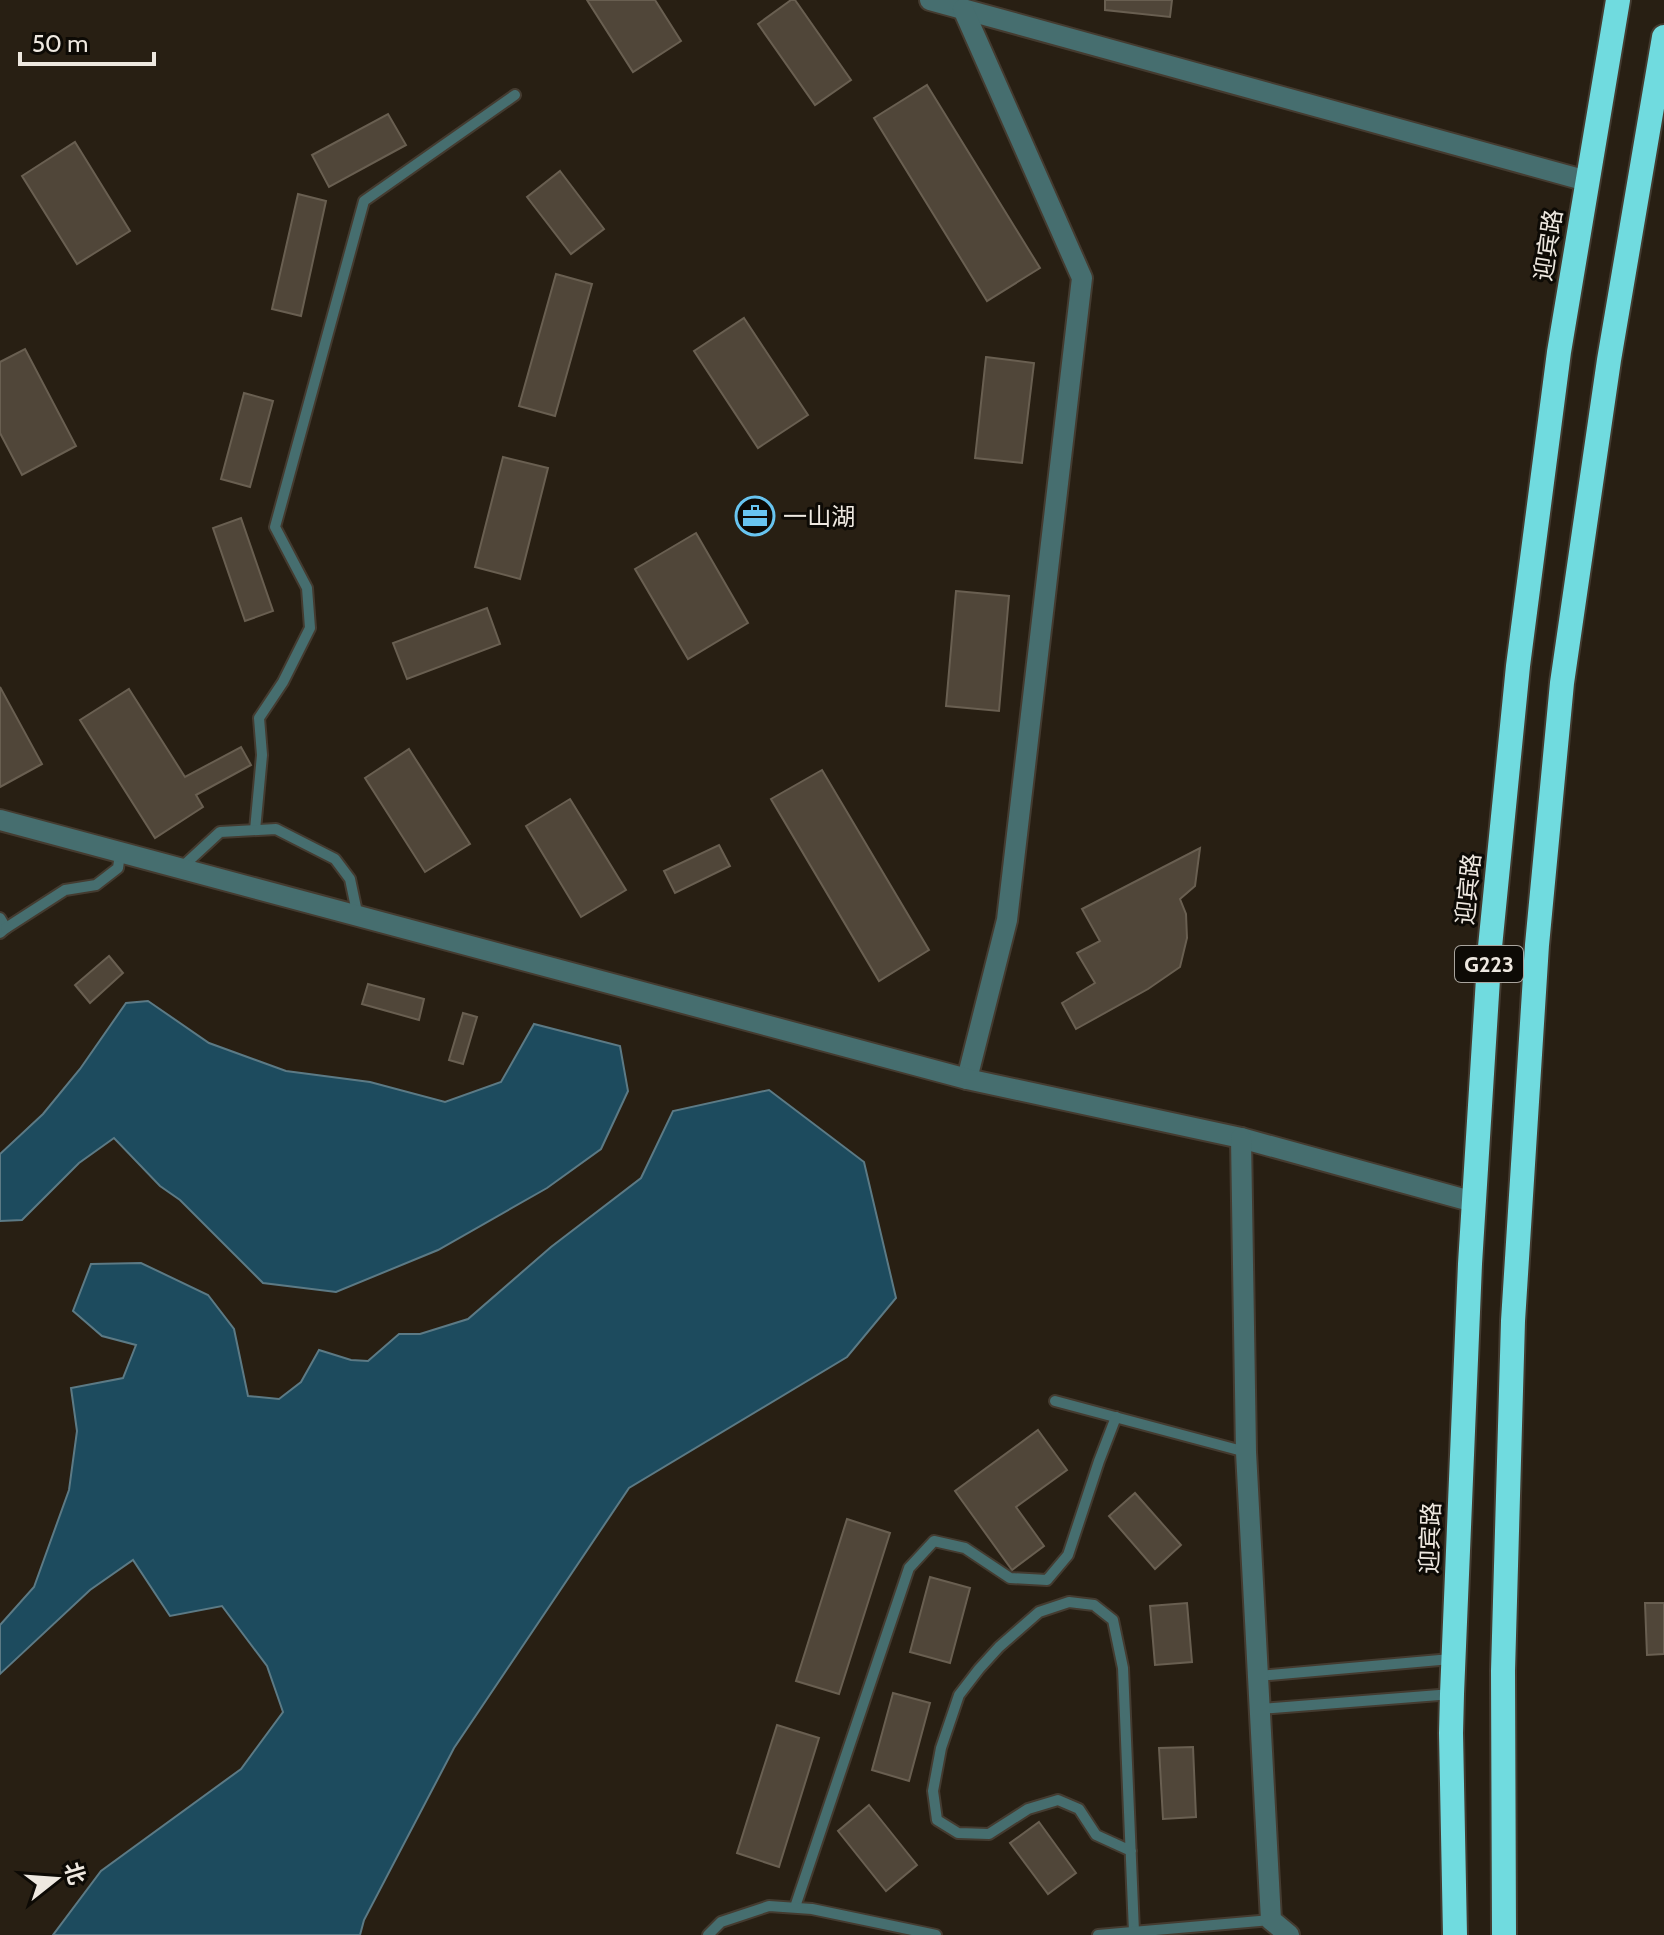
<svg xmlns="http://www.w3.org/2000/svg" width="1664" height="1935" viewBox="0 0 1664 1935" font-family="Cabin,'Noto Sans SC',sans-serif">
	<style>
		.water { fill: #1d4b5e; stroke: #5c7a85; stroke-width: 2 }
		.building { fill: #504639; stroke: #695f51; stroke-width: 2 }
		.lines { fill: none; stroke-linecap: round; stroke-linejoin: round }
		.lane-casing { stroke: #443b30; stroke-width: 14 }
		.street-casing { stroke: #443b30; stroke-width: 24 }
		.highway-casing { stroke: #443b30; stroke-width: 28 }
		.lane { stroke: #466e6f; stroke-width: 10 }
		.street { stroke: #466e6f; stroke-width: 20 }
		.highway { stroke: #70dbdf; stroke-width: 24 }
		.labels { text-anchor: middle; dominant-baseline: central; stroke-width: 6; stroke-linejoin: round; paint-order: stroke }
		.shield { fill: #0d0a05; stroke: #aaa59e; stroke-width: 2 }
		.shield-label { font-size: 22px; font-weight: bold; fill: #eee8e0 }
		.street-label { font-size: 24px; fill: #eee8e0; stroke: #0d0a05 }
		.poi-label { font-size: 24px; fill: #eee8e0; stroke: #0d0a05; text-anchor: start }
	</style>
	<rect width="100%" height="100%" fill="#281f13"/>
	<g class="water">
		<path d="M148,1001l61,42 77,28 84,11 75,20 56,-20 33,-58 86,22 8,45 -27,58 -54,39 -109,62 -102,42 -73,-9 -83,-83 -20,-14 -46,-48 -35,25 -57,57 -22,1v-67l43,-40 37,-45 46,-66z"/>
		<path d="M769,1090l95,72 32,136 -49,59 -218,131 -175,260 -90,172 -4,15h-307l48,-64 140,-102 42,-57 -16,-46 -45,-60 -52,10 -37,-56 -43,30 -90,84v-49l34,-38 35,-97 8,-59 -6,-43 52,-10 13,-33 -34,-9 -29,-25 18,-47 50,-1 67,32 26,34 14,67 31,3 22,-17 18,-32 32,10 17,1 31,-27h21l48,-15 83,-72 90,-69 32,-67z"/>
	</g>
	<g class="building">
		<path d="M587,0h68l26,41 -48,31z"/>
		<path d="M791,0h4l56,80 -36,25 -57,-81z"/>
		<path d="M1105,0h67l-2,17 -65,-7z"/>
		<path d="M927,85l113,183 -53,33 -113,-183z"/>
		<path d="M388,114l18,31 -77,42 -17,-32z"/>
		<path d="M75,142l55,89 -53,33 -55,-88z"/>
		<path d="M560,171l44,58 -33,25 -44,-57z"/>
		<path d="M298,194l28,7 -25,115 -29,-7z"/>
		<path d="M556,274l36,10 -37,132 -36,-10z"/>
		<path d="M744,318l64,97 -50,33 -64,-97z"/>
		<path d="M25,349l51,97 -54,29 -22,-42v-71z"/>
		<path d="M986,357l48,6 -12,100 -47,-5z"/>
		<path d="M244,393l29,8 -23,86 -29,-8z"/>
		<path d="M503,457l45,11 -28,111 -45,-12z"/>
		<path d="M241,518l32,93 -28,10 -32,-93z"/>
		<path d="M696,533l52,90 -60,36 -53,-90z"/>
		<path d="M956,591l53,5 -10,115 -53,-5z"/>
		<path d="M487,608l13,36 -93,35 -14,-36z"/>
		<path d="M0,687l42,77 -42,23z"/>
		<path d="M129,689l56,88 56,-30 10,18 -55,30 7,12 -48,31 -75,-118z"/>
		<path d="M409,749l61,95 -45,28 -60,-94z"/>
		<path d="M822,770l107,180 -50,31 -108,-182z"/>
		<path d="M570,799l56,91 -45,27 -55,-91z"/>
		<path d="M719,845l11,21 -55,27 -11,-22z"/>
		<path d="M1200,848l-5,38 -15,13 6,15 1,24 -7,29 -32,22 -72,40 -14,-26 33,-20 -18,-30 23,-12 -18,-32z"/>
		<path d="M109,956l14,17 -33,30 -15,-18z"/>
		<path d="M368,984l56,15 -5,21 -57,-16z"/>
		<path d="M463,1013l14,4 -14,47 -14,-4z"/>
		<path d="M1038,1430l29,40 -51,37 28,39 -32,24 -57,-79z"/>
		<path d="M1135,1493l46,52 -26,24 -46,-53z"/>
		<path d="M847,1519l43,14 -51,161 -43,-13z"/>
		<path d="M930,1577l40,11 -20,75 -40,-11z"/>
		<path d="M1187,1603l5,59 -37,3 -5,-59z"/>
		<path d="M1645,1603h19v51l-17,1z"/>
		<path d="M893,1693l37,10 -21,78 -37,-11z"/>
		<path d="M777,1725l42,13 -40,129 -42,-14z"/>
		<path d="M1193,1747l3,70 -33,2 -4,-71z"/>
		<path d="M869,1805l48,60 -31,26 -48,-60z"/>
		<path d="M1039,1822l37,51 -28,21 -38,-51z"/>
	</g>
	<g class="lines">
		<defs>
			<g id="lane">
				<path d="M255,830l7,-75 -3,-37 24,-36 27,-54 -3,-40 -32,-61 89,-326 151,-106"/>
				<path d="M181,868l39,-36 56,-3 59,30 15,20 8,38"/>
				<path d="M0,918l6,10 -6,5"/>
				<path d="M6,928l59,-38 31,-5 22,-17 2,-14"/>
				<path d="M1055,1401l191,51"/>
				<path d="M1258,1676l193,-17"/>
				<path d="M1260,1709l192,-15"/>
				<path d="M1131,1851l-35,-16 -17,-26 -21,-9 -30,9 -39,25 -31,-1 -21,-13 -4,-29 8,-43 18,-53 20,-26 20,-22 40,-35 30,-10 25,3 19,15 10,48 11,264"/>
				<path d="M795,1907l114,-339 25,-27 31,7 45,30 37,2 21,-25 31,-94 17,-44"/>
				<path d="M708,1935l13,-13 48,-16 43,3 124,26"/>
				<path d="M1098,1935l173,-15"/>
			</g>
			<g id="street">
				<path d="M930,0l657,181"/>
				<path d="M963,9l119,269 -75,642 -40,159"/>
				<path d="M0,820l967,259 274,59 233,64"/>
				<path d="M1241,1138l5,314 25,468 18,15"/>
			</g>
			<g id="highway">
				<path d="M1455,1935l-4,-202 1,-39 18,-430 20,-317 28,-281 41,-314 59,-352"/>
				<path d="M1504,1935l-1,-264 10,-350 24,-376 25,-262 47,-323 55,-323"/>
			</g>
		</defs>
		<use href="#lane" class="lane-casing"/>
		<use href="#street" class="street-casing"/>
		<use href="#highway" class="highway-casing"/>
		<use href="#lane" class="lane"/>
		<use href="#street" class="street"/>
		<use href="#highway" class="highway"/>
	</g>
	<defs>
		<symbol id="office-ring" viewBox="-11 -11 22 22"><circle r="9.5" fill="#0d0a05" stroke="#68c4f0" stroke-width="1.5"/><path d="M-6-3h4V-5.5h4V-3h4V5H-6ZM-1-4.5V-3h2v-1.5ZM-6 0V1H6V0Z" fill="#68c4f0"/></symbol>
	</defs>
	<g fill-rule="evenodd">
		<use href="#office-ring" x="733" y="494" width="44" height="44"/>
	</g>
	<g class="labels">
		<rect class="shield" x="1455" y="946" width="68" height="36" rx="6"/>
		<g class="shield-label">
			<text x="1489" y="964">G223</text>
		</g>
		<g class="street-label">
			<text transform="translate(1548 245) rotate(-81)">迎宾路</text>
			<text transform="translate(1468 889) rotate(-84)">迎宾路</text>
			<text transform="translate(1430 1538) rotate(-88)">迎宾路</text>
		</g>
		<g class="poi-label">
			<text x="783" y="516">一山湖</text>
		</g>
	</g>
	<g transform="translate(56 1879) rotate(73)" stroke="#0d0a05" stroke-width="6" paint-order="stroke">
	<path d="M0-6L14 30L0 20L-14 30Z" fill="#eee8e0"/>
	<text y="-12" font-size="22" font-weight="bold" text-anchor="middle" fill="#eee8e0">北</text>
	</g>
	<path d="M20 52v12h134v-12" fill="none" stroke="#eee8e0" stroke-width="4"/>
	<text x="32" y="52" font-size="24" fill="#eee8e0" stroke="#0d0a05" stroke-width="6" paint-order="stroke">50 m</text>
</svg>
